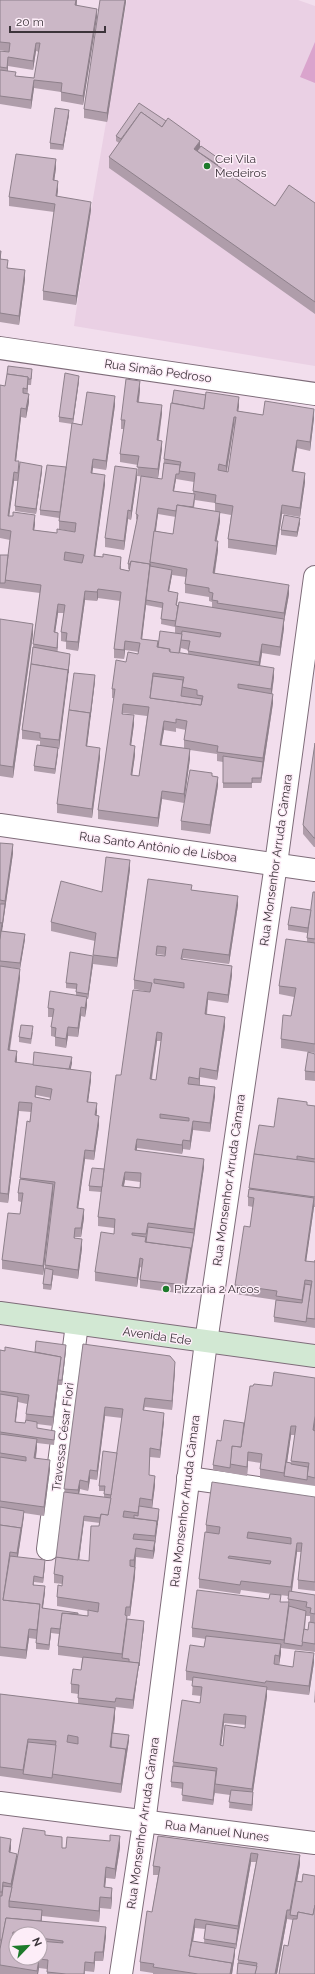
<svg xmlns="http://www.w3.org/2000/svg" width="315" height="1974" viewBox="0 0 315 1974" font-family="Raleway,sans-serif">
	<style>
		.built { fill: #ead0e4 }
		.green { fill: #daa4cd }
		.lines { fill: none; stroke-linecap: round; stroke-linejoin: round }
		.street-casing { stroke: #7e6c79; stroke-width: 24 }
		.secondary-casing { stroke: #7e6c79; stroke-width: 24 }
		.street { stroke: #fff; stroke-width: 22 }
		.secondary { stroke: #d2e8d3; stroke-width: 22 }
		.wall { fill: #af9daa; fill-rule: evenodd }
		.shaded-wall { fill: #8e808b }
		.building { fill: #cbb7c6; stroke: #8e808b; fill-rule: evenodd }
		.poi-dot { fill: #1d7a2b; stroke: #fdedf8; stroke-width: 1.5 }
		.labels { text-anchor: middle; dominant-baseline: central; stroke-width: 3; stroke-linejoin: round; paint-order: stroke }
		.poi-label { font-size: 12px; fill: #3c343a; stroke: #fdedf8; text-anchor: start }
		.street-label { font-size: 12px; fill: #3c343a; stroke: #fdedf8 }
	</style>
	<rect width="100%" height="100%" fill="#f2deed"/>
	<path class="built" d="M127,0h171l17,6v360l-241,-40 17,-116z"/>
	<path class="green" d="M315,42v41l-15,-6z"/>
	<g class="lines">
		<defs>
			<g id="street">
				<path d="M0,348l315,46"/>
				<path d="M0,825l315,45"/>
				<path d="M188,1478l127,18"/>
				<path d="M48,1549l29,-225"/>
				<path d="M0,1803l315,40"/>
				<path d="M121,1974l23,-151 62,-481 70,-478 39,-287"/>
			</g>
			<path id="secondary" d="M0,1313l315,43"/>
		</defs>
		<use href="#street" class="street-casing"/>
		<use href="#secondary" class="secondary-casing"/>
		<use href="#street" class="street"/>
		<use href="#secondary" class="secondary"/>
	</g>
	<g class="wall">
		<path d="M0,0h77v6l20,3 -14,96 -22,-4v-9l-27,-4 -3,21 -31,-5v-53l9,1 -9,-2zM36,51l3,1 -5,26 -18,-2 -8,-5v-5l25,4z"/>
		<path d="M126,0l-19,122 -23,-4v-9z"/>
		<path d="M69,115l-6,35 -13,-1v-6z"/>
		<path d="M116,136l84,11 18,17 -1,1 58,41 40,-3v111l-206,-146v-11l10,-14 -3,-2z"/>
		<path d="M56,168l-2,13 4,9 -1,7 34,13 -15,95 -33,-5v-9l11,-79 -45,-6v-9z"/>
		<path d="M0,251l1,8 7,9 17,11 -6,46 -19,-3z"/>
		<path d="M32,375l-1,10h-3l-1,8 2,9 -3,16 -5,-1 -5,44 3,6 23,4 -6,43 -21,-3v-5l3,-25h-4l-5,35 26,8 -1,6 23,3 18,-1 -16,-3v-11l-19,-3v-5l26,-43 6,-43 -13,-2v-5l20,-36 -6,42 9,2 33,-20 -9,65 -13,-2 -1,5 13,11 -10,72 26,10v3l8,2v-2h-1v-5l9,-44 -1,-1v-5l26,-35 2,-20 75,-53 -1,5 25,4 51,3 -4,33 -13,-3 -4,23 12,11 -5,35 -18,-3 -6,41 -48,-7v-9l3,-24 -11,-2v8l-4,20 2,9 -3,23 74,21 -5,28v6l-4,28 -18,-3 -2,13 14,11 -2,17 1,9 -12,80h-9v5h-29v-26l-6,-1v-7l-27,-4v8l-6,45 -22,-4 -4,28 -60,-8v-9l16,-112h-2v-9l14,-27 12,-8 1,-2 -14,-2 -1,9 -10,-1v-9l6,-48 -22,-3 -1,3 -12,-1 -7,51 -12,-2v-7l-5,-1v-9l3,-19h-6l-3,19 3,9 -1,11 13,7 -11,90h-1l-3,25 -21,-3v-5l6,-20v-5l-18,-2v-9l18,-137 -40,-5v-33h8l2,-15 -10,-2v-153l5,1zM234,425l1,1 -7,46h-1zM176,479l18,3 -1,12 -19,-3zM195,500l20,3v8l-21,-3zM158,514l18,3 -3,17 -17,-3zM172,575l14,2 -1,7v9l24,4v4l3,1v6l-35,-3 1,-7 -9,-7zM146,605l16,3 -1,16 14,3v6l-17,8 -16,-2zM181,648l7,2v4l-8,-1zM123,713l24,3 -8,60 -7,-1 3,-20 -4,-10 3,-21 -11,-10zM176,728l10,2 -2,10v8l-23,-3 3,-15 12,2z"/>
		<path d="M140,390l-1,12 23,11 -3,27 3,9 -4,29 -21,-2 1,-11 -18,-3v-8l4,-25h-3v-9z"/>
		<path d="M137,478l-6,42 -3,-1 -4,31 -19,-3v-9z"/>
		<path d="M300,523l-3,14 -16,-2v-5z"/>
		<path d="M0,619l33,15 -20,144 -13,-2z"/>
		<path d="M95,681l-8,65 13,11 -8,61 -35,-5v-9z"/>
		<path d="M315,743v104h-1l-11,-13v-9z"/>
		<path d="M218,785l-8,49 -29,-4v-9z"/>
		<path d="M0,843l13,10 -11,78 23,8 -5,30 -12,-2 12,11 -10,72 7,10 -1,3 17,2 39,-2 -2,6 21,11 -3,22 9,10 -1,4 3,9 -5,35 -9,-1 -7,49 6,10 -3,19h-6v1l7,10 -4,31 -25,-4 -2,15 -8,-1v-5l2,-19 9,-74 -11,84 -41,-6v-9l18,-46 1,-12 -3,-1v-8l13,-81 -12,-1 -11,92 -8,-1zM36,1095l15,3 -1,2 -14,-3z"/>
		<path d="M130,869l-13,98 -24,-3 -5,35h-1v6l-2,12 -4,-1 -3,21 -10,-1 -2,12 -11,-2v-9l-4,-1v-9l2,-10h-5v-9l28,-13v-6l-10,-1v-5l27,-27 2,-15 -44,-10v-9l51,-30z"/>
		<path d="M192,890l46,15 -9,59 -46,-6v1l49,16 -4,28 -20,-3 -1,15 18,11 -8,54 -17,-3v8l15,11 -5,36 -17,-2 -3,20 -7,-1 -1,5 -45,-6v2l67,17 -19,127 -45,-6v-8l2,-12 -2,-1 -3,20 -42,-6v-9l19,-38v-6l-16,-2v-9l3,-25 -12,-1v-5l15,-17 17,-94 29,-83 -16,-3v-9zM157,954l8,1v1l-8,-1zM157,1041h4l-5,39 -4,-1zM125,1180l15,2v6l-16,-2z"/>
		<path d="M315,892v161l-34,-5v-9l10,-23 3,-19 -15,-3v-8l28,-44v-9l-19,-3v-5l23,-15z"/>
		<path d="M33,1032l-2,12 -12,-2v-5z"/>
		<path d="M315,1054v27l-10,-1v-9z"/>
		<path d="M307,1105l8,1v101h-1l-8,54 9,1v-2v68l-41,-6v-5l2,-17 -41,-6v-9l15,-58 3,-20 -5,-1v-9l6,-43 20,-27z"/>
		<path d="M83,1344l92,26 -3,40 -27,-3 -1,3 20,11 -4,37 -10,-1 -1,18 6,10 -3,23 7,6 -6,45 -17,-2 -1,12v7l-5,40h-3v3l17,8 -11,82 -17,-2 -1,4v6l-2,16 16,7 -8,53 -121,-17v-82l78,10v-10l-7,-1v-9l10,-14 1,-12 -24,-3v-9l1,-12 -8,-1 -2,17 -13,-1v-10l-7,-1 -3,21 -26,-3v-306l35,2 31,-2 -4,35h-4l-5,41 -16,-2v4l18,8 -1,9 -17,-2v5l-1,10 14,11 -6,47 -20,-3 -6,44 27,8 -2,18 -9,-1v3l11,7 -2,16 45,8v-5l-31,-5v-9l6,-13 -9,-1v-9zM18,1402l9,2 -2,19 -9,-1zM105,1416l17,2 -5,35 -18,33v5h5v6l-25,-3 1,-5 8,2 2,-12 7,1zM84,1521l16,2 -11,38 -10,-1z"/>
		<path d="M315,1378v108l-55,-8v-9l1,-6 -13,-2 -1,15 -34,-6v-5l8,-24 23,-18 9,-37h19zM291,1435h4l-4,28 -4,-1z"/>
		<path d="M315,1497v94l-17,-2v-9l3,-28h-4l-5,40 23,3v57l-34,-4v5l-2,12 14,2 21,-5 -5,33 -42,-5v6l-14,96v6l-1,13 -23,-3 1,-13 -15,-2v-3l-2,15 -31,-4 1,-12 -12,-2v-5l2,-20 27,-59 1,-7 -9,-1 1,-14 -7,-1v-9l18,-24 2,-8 -14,-2v-9l89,-26h7v-6l-47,-6 -1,4 -41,-6v-9l7,-47v-7zM306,1616h4v6l-2,8 -3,-1zM224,1723l22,2 -1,3 -22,18h-2z"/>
		<path d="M315,1689v14l-1,-1z"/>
		<path d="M45,1835l17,13 58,-1 -5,32 -9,-1 -1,9 7,11 -1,11 -11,-1 -1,14 -57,-6v5l64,15 -3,25h-8l-1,11 -9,-1v3h-38v-5l-8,-1 -1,6h-38v-137l11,11 -1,4 7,9zM16,1934h24v24h-24z"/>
		<path d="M158,1836l142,19v9l-3,17 5,1 13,-6 -27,70 5,-26 -6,-1 -10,55h-40l1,-14 18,-98h-5l-13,73 -2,14h-1v5l-3,20h-79v-1l-13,-2v-9l12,-50 6,-37h-5v-9zM195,1928l10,1 -1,14 -11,-1z"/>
	</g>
	<g class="shaded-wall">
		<path d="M76,0h1l-2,14v-9z"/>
		<path d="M125,0h1v2l-19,120v-9z"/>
		<path d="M97,9v9l-14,87v-9z"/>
		<path d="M36,43v8l-3,19v-9z"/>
		<path d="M8,57v9l-1,11v-9z"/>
		<path d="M34,80v8l-3,21v-9z"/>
		<path d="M69,110v5l-6,35v-5z"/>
		<path d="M200,141v11l-3,5 -3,-8z"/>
		<path d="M218,158v6l-6,9v-6z"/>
		<path d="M56,159v9l-3,21v-9z"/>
		<path d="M58,181v9l-2,15v-9z"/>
		<path d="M91,202v8l-15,95v-9z"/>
		<path d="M25,270v9l-6,46v-9z"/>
		<path d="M79,376v5l-6,43v-5z"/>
		<path d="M28,377v9l-1,12v-9z"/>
		<path d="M140,381v9l-3,20v-8z"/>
		<path d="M29,394v8l-3,16v-9z"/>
		<path d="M115,396v9l-9,65v-9z"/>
		<path d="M239,397v9l-2,14v-9z"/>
		<path d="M162,405v8l-5,35v-8z"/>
		<path d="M21,408v9l-6,53v-9z"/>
		<path d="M314,409v9l-4,33v-9z"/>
		<path d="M234,417v8l-8,49v-8z"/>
		<path d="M297,440v8l-5,32v-9z"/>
		<path d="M162,441v8l-4,29v-9z"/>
		<path d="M93,459v9l-2,14v-9z"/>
		<path d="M42,466v5l-6,43v-5z"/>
		<path d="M137,469v9l-6,42v-9z"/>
		<path d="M14,472v9l-6,44v-9z"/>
		<path d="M305,473v9l-5,35v-9z"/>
		<path d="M176,474v5l-3,17v-5z"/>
		<path d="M105,475v9l-11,81v-9z"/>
		<path d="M282,505v9l-6,41v-9z"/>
		<path d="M158,508v6l-7,49h-1z"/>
		<path d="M128,510v9l-4,31v-9z"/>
		<path d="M220,512v9l-5,29v-9z"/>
		<path d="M35,515v9l-2,15v-9z"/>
		<path d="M300,518v5l-3,14v-5z"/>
		<path d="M218,541v9l-5,32v-9z"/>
		<path d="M150,564v7l-9,77v-9z"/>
		<path d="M172,570v5l-4,22v-6z"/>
		<path d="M289,585v9l-5,28v-9z"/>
		<path d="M98,589v9l-1,3v-9z"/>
		<path d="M85,591v9l-7,51v-9z"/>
		<path d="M58,604v9l-4,28v-9z"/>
		<path d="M284,619v9l-4,28v-9z"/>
		<path d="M33,624v10l-20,144v-11z"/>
		<path d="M58,633v8l-1,16v-9z"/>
		<path d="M125,641v9l-1,9v-9z"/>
		<path d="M262,644v9l-3,18v-9z"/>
		<path d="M70,654l-2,24 -9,71v-9z"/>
		<path d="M274,668v9l-3,21v-9z"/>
		<path d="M95,675v6l-9,74v-9z"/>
		<path d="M273,694v9l-12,80v-5l2,-20z"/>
		<path d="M134,715v9l-4,30v-9z"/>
		<path d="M164,721v9l-4,24v-9z"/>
		<path d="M135,746v9l-4,29v-9z"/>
		<path d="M58,748v6l-3,20v-5z"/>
		<path d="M100,748v9l-8,61v-9z"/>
		<path d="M190,749v9l-6,45v-9z"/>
		<path d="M218,777v8l-8,49v-9z"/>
		<path d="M162,791v8l-4,28v-9z"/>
		<path d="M13,844v9l-13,92v-9z"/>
		<path d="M130,860v9l-13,98v-9z"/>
		<path d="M238,896v9l-9,59v-9z"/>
		<path d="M25,934v5l-5,30v-6z"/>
		<path d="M93,959v5l-5,35v-5z"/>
		<path d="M232,966v9l-4,28v-8z"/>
		<path d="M20,969v9l-12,81v-9z"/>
		<path d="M208,992v8l-3,23v-9z"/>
		<path d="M87,997v8l-2,12v-9z"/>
		<path d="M81,1007v9l-3,21v-9z"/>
		<path d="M225,1017v9l-8,54v-9z"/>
		<path d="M68,1027v9l-2,12v-9z"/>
		<path d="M157,1032v9l-7,47v-9z"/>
		<path d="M17,1051v9l-2,11v-9z"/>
		<path d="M72,1057v6l-3,15v-5z"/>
		<path d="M200,1068v9l-1,11v-9z"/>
		<path d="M91,1072v8l-4,30v-8z"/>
		<path d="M215,1087v9l-5,36v-9z"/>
		<path d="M19,1102v9l-11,92v-9z"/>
		<path d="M97,1103v9l-2,12v-9z"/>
		<path d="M99,1116v9l-5,35v-9z"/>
		<path d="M193,1121v9l-3,20v-9z"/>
		<path d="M137,1139v9l-2,11v-9z"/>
		<path d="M183,1140v9l-1,5v-9z"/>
		<path d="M85,1150v9l-8,58v-9z"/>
		<path d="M204,1159v8l-10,71v-9z"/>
		<path d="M125,1172v8l-3,14v-8z"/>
		<path d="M53,1184v9l-10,82v-9z"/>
		<path d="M314,1198v9l-9,63v-9z"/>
		<path d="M84,1209v9l-3,19v-9z"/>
		<path d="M194,1233v5l-9,56v-9z"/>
		<path d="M82,1239v9l-4,31v-9z"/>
		<path d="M140,1258v9l-3,20v-9z"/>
		<path d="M53,1270v5l-2,15v-5z"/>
		<path d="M66,1345v5l-4,35v-5z"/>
		<path d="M175,1362v8l-3,40v-9z"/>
		<path d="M58,1380v5l-5,41v-9z"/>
		<path d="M18,1397v5l-3,25v-5z"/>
		<path d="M105,1407v9l-8,64v-9z"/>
		<path d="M164,1413v8l-4,37v-8z"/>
		<path d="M291,1426v9l-6,42 -1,-1v6v-9z"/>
		<path d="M37,1439v9l-3,19v-9z"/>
		<path d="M248,1452v9l-1,15v-9z"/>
		<path d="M50,1460v9l-6,47v-9z"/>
		<path d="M90,1470v9l-2,12v-9z"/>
		<path d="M155,1476v9l-3,24v-9z"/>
		<path d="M80,1480v9l-2,10v-9z"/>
		<path d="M159,1509v5l-2,16v-5z"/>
		<path d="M24,1511v5l-3,21v-6z"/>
		<path d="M84,1516v5l-6,48v-5z"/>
		<path d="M157,1521v9l-2,15v-9z"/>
		<path d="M21,1528v9l-4,25v-9z"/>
		<path d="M155,1541v9l-2,9v-8z"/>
		<path d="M297,1543v9l-6,44v-9z"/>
		<path d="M136,1548l-1,28 -5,40v-9l4,-40v-7z"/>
		<path d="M45,1560v5l-2,18v-5z"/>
		<path d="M45,1586v6l-3,21v-5z"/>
		<path d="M144,1621v6l-11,82v-9z"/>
		<path d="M51,1628v5l-2,17v-5z"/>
		<path d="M29,1629v9l-3,21v-9z"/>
		<path d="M281,1644v9l-2,12v-9z"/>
		<path d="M314,1653v9l-5,33v-9z"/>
		<path d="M267,1687v9l-15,102v-9z"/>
		<path d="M115,1708v9l-4,34 -1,-4z"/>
		<path d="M224,1714v9l-4,31v-9z"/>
		<path d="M129,1735v5l-8,53v-9l5,-35z"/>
		<path d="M215,1784v6l-2,15v-5z"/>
		<path d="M253,1792v6l-1,13v-6z"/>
		<path d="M120,1836v11l-5,32v-10z"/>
		<path d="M11,1839v9l-2,13v-9z"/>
		<path d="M251,1853v9l-15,87v-5l2,-15v-3z"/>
		<path d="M17,1854v9l-6,30v-9z"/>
		<path d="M300,1855v9l-9,51h-1v-5z"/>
		<path d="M106,1867v11l-2,20v-11z"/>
		<path d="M112,1888v10l-1,11v-11z"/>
		<path d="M100,1897v11l-1,14v-11z"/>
		<path d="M287,1910v9l-10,55h-2z"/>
		<path d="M195,1919v9l-5,32 -1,-4z"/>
		<path d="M106,1927v9l-3,25v-9z"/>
		<path d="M235,1948v6l-3,20h-2z"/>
		<path d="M95,1952v9l-1,11v-9z"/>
		<path d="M39,1959v9l-1,6h-1z"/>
	</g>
	<g class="building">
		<path d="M0,0h76l-1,5 22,4 -14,87 -22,-4 1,-9 -28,-3 -3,20 -31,-4v-26l16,2 -1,4 19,2 6,-35h-4l-3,18 -25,-4 -1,11 -7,-1v-16l9,1 1,-9 -10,-1z"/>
		<path d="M100,0h25l-18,113 -23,-4z"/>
		<path d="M139,103l27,18 -4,6 -21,-15 -20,27 -5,-3z"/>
		<path d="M55,108l14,2 -6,35 -13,-2z"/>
		<path d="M141,112l21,15 6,-9 32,23 -6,8 81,57 14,-21 26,18v99l-206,-145z"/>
		<path d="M201,146l17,12 -3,5 -18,-12z"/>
		<path d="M16,154l40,5 -3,21 5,1 -2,15 35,6 -15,94 -33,-5 12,-87 -46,-7z"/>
		<path d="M0,251h1l-1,8 8,1 -1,8 18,2 -6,46 -19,-3z"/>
		<path d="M8,366l24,3 -1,10h-3v-2l-21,-3z"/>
		<path d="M65,373l14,3 -6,43 -14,-2z"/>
		<path d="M7,374l21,3 -1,12 -4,-1v5l6,1 -3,15 -5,-1 -6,53h4l-1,12 -4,-1 -6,44h5v-4l22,3 -2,15 24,3v-4l18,3 1,-9 -17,-2 13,-98 10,2 5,-33 28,4 -9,65 -13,-2 -2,14 14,2 -11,81 9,1v-3l18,3 -1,12 9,2 2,-10 19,3 -9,75 17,2 -1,6 13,2 -1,2 105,17 -3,21 -33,-5v4l35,6 -10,64 -46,-6 1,-6 -34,-6 3,-19 -11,-2v4l-12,-2 -4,24 30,4 -6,45 -22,-3 -4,27 -60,-8 17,-121h-3l4,-29 10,2 2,-10 10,2 2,-11 -15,-2 -1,9 -10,-1 7,-57 -23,-3 -1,3 -12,-1 -7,51 -12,-1 1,-8 -6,-1 4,-27 -7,-1 -4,28 4,1 -1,15 -24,-4 8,-59 -36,-5 6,-49 -11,-2v-144l5,1zM65,552l19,3 -2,8 -18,-3zM153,673l31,4 -2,10 15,3v5l6,1 -2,9 -51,-7zM123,704l26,3 -10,69 -8,-1 4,-29 -5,-1 4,-30 -12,-1z"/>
		<path d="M126,379l14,2 -3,21 25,3 -5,35 5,1 -4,28 -21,-2 2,-11 -19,-2 5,-34h-4z"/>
		<path d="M174,390l32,5 -2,14 -32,-6z"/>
		<path d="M206,392l33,5 -2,14 26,4 2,-14 49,8 -4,33 -13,-2 -5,31 13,2 -5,35 -18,-3 -6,41 -48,-7 5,-33 -18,-3 1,-8 -23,-4 2,-18 -16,-2 2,-9 -17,-3 7,-56 33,6zM234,417h2l-8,55 -10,-2 1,-6 7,2z"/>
		<path d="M20,462l22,4 -6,43 -21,-3z"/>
		<path d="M164,463l16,2 -1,9h-3l-3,17 22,3 -2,13 -16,-2 -1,6 -18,-3 -8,54v4v-2l-19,-3 -1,3h-2l10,-49 -2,-1 5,-38 21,3z"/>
		<path d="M47,465l19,2 -6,45 -20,-2z"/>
		<path d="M115,466l22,3 -6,42 -3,-1 -4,31 -19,-3z"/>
		<path d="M177,505l43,7 -5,29h3l-5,32 76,12 -5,28 -67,-10 1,-2 -6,-1 1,-7 -4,-1v-4l-24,-4 2,-15 -37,-7 4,-31 19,3z"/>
		<path d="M284,515l16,3 -3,14 -16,-2z"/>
		<path d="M0,555h8l-3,28h-5z"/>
		<path d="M150,566l22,4 -4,21 10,2 -2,12 2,1 -2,15 -15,-2 2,-16 -17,-3z"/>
		<path d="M179,602l105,17 -4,28 -18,-3 -3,18 -71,-11 2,-10 -9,-1 1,-9 38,6 1,-4 -46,-7z"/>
		<path d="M0,619l33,5 -20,143 -13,-2z"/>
		<path d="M160,631l22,3 -3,19 -9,-1v-3l-12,-2z"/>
		<path d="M33,647l37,7 -2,19v-3l-37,-6z"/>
		<path d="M31,664l37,6 -9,70 -19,-2v-5l-18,-3z"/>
		<path d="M74,673l21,2 -5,42v-4l-21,-3z"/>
		<path d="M153,676l30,4 -2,16 21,3 -1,6 -51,-7z"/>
		<path d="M69,710l21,3 -4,33 14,2 -8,61 -35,-5z"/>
		<path d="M315,743v95h-1l-11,-13z"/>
		<path d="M37,745l21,3 -3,21 -21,-3z"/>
		<path d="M223,756l40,6 -2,16h-9v5h-29z"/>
		<path d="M190,770l22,3v3l6,1 -8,48 -29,-4z"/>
		<path d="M0,843l13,1 -8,57 -5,-1z"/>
		<path d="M106,857l24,3 -13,98 -24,-3 3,-22 -45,-11 10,-41 41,11z"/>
		<path d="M148,879l44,6 -1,5 47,6 -9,59 -46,-6 -2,10 51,7 -4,29 -20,-3 -3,22 20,3 -8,54 -17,-3 -1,11 -10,-2 -1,7 27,3 -5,36 -17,-2 -3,20 -7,-1 -1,5 -45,-6 -2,11 69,9 -10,70 -46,-6 -2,11 -14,-1v2l14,2 -1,5 46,6 -6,37 -45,-5 3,-21 -3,-1 -3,20 -42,-6 6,-40 13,2 1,-15 -17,-2 18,-142h5l12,-85 17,2 2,-9 -18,-3zM157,946l9,1 -1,9 -9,-1zM154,979l30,4v5l-30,-5zM157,1032l5,1 -6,47 -6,-1zM160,1114l29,4v3l-29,-3zM125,1172l16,1 -1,15 -18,-2z"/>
		<path d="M313,892h2v47l-8,-1z"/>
		<path d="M0,904h5l-3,23v-4h-2z"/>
		<path d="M291,907l20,3 -3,18 -20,-3z"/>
		<path d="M0,923h2l-2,13z"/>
		<path d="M1,931l24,3 -5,29 -20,-2v-21z"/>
		<path d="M286,939l29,4v101l-34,-5 2,-24 8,1 5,-28 -17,-2z"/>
		<path d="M70,952l23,4 -5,38 -12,-2 1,-8 -11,-1z"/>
		<path d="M0,966l20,3 -12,81 9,1 -2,11 76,10 -4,30 10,1 -2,12 4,1 -5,35 -9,-1 -8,58 7,1 -3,19h-6l-1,10 8,1 -4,31 -33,-5 10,-83 -35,-4 7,-57 3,1 2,-19 -13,-1 -11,92 -8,-1zM36,1086l16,3 -2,11 -15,-3z"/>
		<path d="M50,991l37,6 -2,11 -4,-1 -3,21 -10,-1 -2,12 -11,-2 1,-9 -5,-1 3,-18 -6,-1z"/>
		<path d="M21,1025l12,1 -2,13 -12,-2z"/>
		<path d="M34,1052l38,5 -3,12 -36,-4z"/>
		<path d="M308,1052l7,2v18l-10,-1z"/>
		<path d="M278,1098l29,4v3l8,1v53l-18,-3v4l-43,-6 5,-29 15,2z"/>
		<path d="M254,1154l61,8v35l-66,-9z"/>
		<path d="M92,1168l12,1 -2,18 -13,-1z"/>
		<path d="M20,1179l33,5 -10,82 -41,-6 6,-47 12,1 3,-21h-5z"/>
		<path d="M249,1189l65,9 -9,63 10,1v-2v59l-9,-1 6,-37 -7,-1 -3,20 -26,-4 1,-5 -42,-6 9,-59 6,1 4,-29 -6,-1z"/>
		<path d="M148,1227l46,6 -3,18v-3l-45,-6z"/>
		<path d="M45,1268l8,2 -2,15 -8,-1z"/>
		<path d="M305,1284l6,1 -5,37 -32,-5 2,-17 26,3z"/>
		<path d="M36,1341l30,4 -4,35h-4l3,-23 -26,-5z"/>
		<path d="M83,1344l87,12 5,6 -3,39 -27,-3 -2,12 21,3 -4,37 -10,-2 -1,27 6,1 -3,24 -12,-2 -2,15 -14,-2 -1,6 34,4 -2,15 -21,-2 -1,5 22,2 -2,10 -17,-3 -2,12h-4v6l5,1 -5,40h-4l-1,8 2,1 -5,38 -64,-8 4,-33 26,3v-6l10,2 1,-9 -42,-6 1,-12 4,1 1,-10 -9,-2 2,-17 33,4 2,-35h8l2,-12 7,1 15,-106 -18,-2 -8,64 -7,-1 -2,12 -8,-2 -2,10 -14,-1z"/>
		<path d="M5,1347l56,10 -8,60 -27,-3 3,-19 -29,-4v-41l5,1z"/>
		<path d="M274,1372l41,6v38l-2,14 2,1v47l-8,-2 2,-13 -18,-2 5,-35h-5l-7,47 -24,-4 2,-15 -14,-2 -1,15 -17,-3 2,-18 9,1 9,-61h3l1,-2 18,2z"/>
		<path d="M0,1394l18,3 -3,25 10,1 1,-3 11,2v6l18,3 -1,9 -54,-8z"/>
		<path d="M315,1419v12l-1,-1z"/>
		<path d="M224,1420l20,3 -3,24 -9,-1 -2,22 -17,-3 4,-25 4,1z"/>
		<path d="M0,1434l37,5 -3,19 16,2 -6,47 -44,-6v-44l26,4v-4l-26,-4z"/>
		<path d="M103,1451l14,2 -6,42 -7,-1 1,-8h-6z"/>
		<path d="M286,1462l5,1v1l17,3 -1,13 -23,-4z"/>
		<path d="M212,1482l103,15v85l-17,-2 4,-37h-5l-6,44 -50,-6 -1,4 -41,-6 6,-47 14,2 1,-7 -14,-2zM248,1532l43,6v6l-44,-6zM229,1556l42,5 -1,3 -42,-6z"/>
		<path d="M64,1492l47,6 -3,17 -7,-1 -1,4 -16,-2 -6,44 -22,-3z"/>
		<path d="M139,1506l20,3 -2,16v-4l-23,-3v-3l4,1z"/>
		<path d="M0,1507l24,4 -3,20v-3l-21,-3z"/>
		<path d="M0,1525l21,3 -4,25 -7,-1 -7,48 37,4 -3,26 -8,-1 -3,21 -26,-3z"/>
		<path d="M10,1556l35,4 -2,18 -9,-2 -1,9 12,1 -3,22 36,5v1l-16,-1 -2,16 -9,-1 -2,17 -13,-2 4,-39 -37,-4z"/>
		<path d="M197,1590l72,9 1,-5 11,1 -1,7h9l-5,38 -92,-12z"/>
		<path d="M289,1591l26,4v19l-5,-1 1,-5 -5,-1 1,-5 -19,-3z"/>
		<path d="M289,1606l17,5 -4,35 -18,-3z"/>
		<path d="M127,1619l17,2 -5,45v-3l-10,-1v-3l-7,-1z"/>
		<path d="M309,1622l6,1v21l-13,-2 2,-13 4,1z"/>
		<path d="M206,1636l75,8 -2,12 -4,-1 -1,9 19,3 2,-16 19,2 -5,33 -43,-5 -1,2 -79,-12 4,-26 14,2z"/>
		<path d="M83,1657l56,6 -6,37 -17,-2 -1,4 -37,-4 1,-13 -8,-1 2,-15 8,1z"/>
		<path d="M193,1677l74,10 -15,102 -37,-5 2,-16 -44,-6 9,-62 18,3 2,-16 -10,-1zM224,1714l22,2 -1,12 -20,-3 -2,21 -3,-1z"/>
		<path d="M0,1694l115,14 -5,39 16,2 -5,35 -69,-10 4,-33 -28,-2 -5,31 -23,-3zM68,1735l10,2v7l-11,-2z"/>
		<path d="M112,1733l17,2 -3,17v-3l-15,-2z"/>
		<path d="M28,1742l28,3 -4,33 -29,-4z"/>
		<path d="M173,1766l43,5 -3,29 -31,-5 1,-12 -12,-1z"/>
		<path d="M231,1790l22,2 -1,13 -23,-3z"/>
		<path d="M23,1828l22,3v4l17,2v11h4l1,-11 43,4v-6l10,1 -5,33 -9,-2 -2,20 8,1 -1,10 -11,-1 -1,14 -90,-10z"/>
		<path d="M158,1836l142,19 -10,55h-3l-12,64h-20l2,-11 -19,-3 20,-106 -7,-1 -13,73 -43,-7 -6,37 43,7 -2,11h-32l-45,-7 1,-3 -14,-2 7,-51 5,1 8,-45 -7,-1z"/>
		<path d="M0,1837l11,2 -2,13 8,2 -6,30 -8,-2 -1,10h-2z"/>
		<path d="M303,1874l12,2v29l-2,10 -15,-3 -1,4 -7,-1 6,-34 6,1z"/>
		<path d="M3,1886l9,1 -3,14v6l33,3 -1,11 -35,-3 -4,22h-2v-44h2z"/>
		<path d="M315,1905v69h-36l5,-29 4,1 5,-27h4l1,-7 15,3z"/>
		<path d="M6,1918l100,9 -3,25h-8l-1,11 -9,-1 -1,12h-18l-19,-2 1,-12 -9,-1 -2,12 -37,-6v-16zM13,1932l10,1v1h17v4l23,3v2l-23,-2v17h-24v-19h-4z"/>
		<path d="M206,1924l32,5 -2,15 -32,-5z"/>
		<path d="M192,1941l43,7 -3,19v-4l-43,-7z"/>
		<path d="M238,1963l19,3 -2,8h-18z"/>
	</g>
	<g class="poi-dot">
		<circle cx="207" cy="166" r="4"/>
		<circle cx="166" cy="1289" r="4"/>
	</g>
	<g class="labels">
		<g class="poi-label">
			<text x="215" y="159">Cei Vila<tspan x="215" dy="14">Medeiros</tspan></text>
			<text x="174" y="1289">Pizzaria 2 Arcos</text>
		</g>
		<g class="street-label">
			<text transform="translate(158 371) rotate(8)">Rua Simão Pedroso</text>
			<text transform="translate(158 847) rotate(8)">Rua Santo Antônio de Lisboa</text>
			<text transform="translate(276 860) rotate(-82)">Rua Monsenhor Arruda Câmara</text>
			<text transform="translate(229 1180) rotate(-82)">Rua Monsenhor Arruda Câmara</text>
			<text transform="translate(157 1336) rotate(8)">Avenida Ede</text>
			<text transform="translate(63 1437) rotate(-83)">Travessa César Fiori</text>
			<text transform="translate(185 1501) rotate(-83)">Rua Monsenhor Arruda Câmara</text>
			<text transform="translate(143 1823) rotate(-82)">Rua Monsenhor Arruda Câmara</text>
			<text transform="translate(217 1831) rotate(7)">Rua Manuel Nunes</text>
		</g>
	</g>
	<g transform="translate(28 1946) rotate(65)"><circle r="19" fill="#fdedf8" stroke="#b0a3ac"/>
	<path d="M0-3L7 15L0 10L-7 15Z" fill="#1d7a2b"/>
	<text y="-6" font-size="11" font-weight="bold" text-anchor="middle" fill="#3c343a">N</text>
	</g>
	<path d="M10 26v6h95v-6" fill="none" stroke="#3c343a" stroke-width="2"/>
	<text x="16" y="26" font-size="12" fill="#3c343a" stroke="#fdedf8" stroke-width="3" paint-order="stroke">20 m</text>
</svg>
